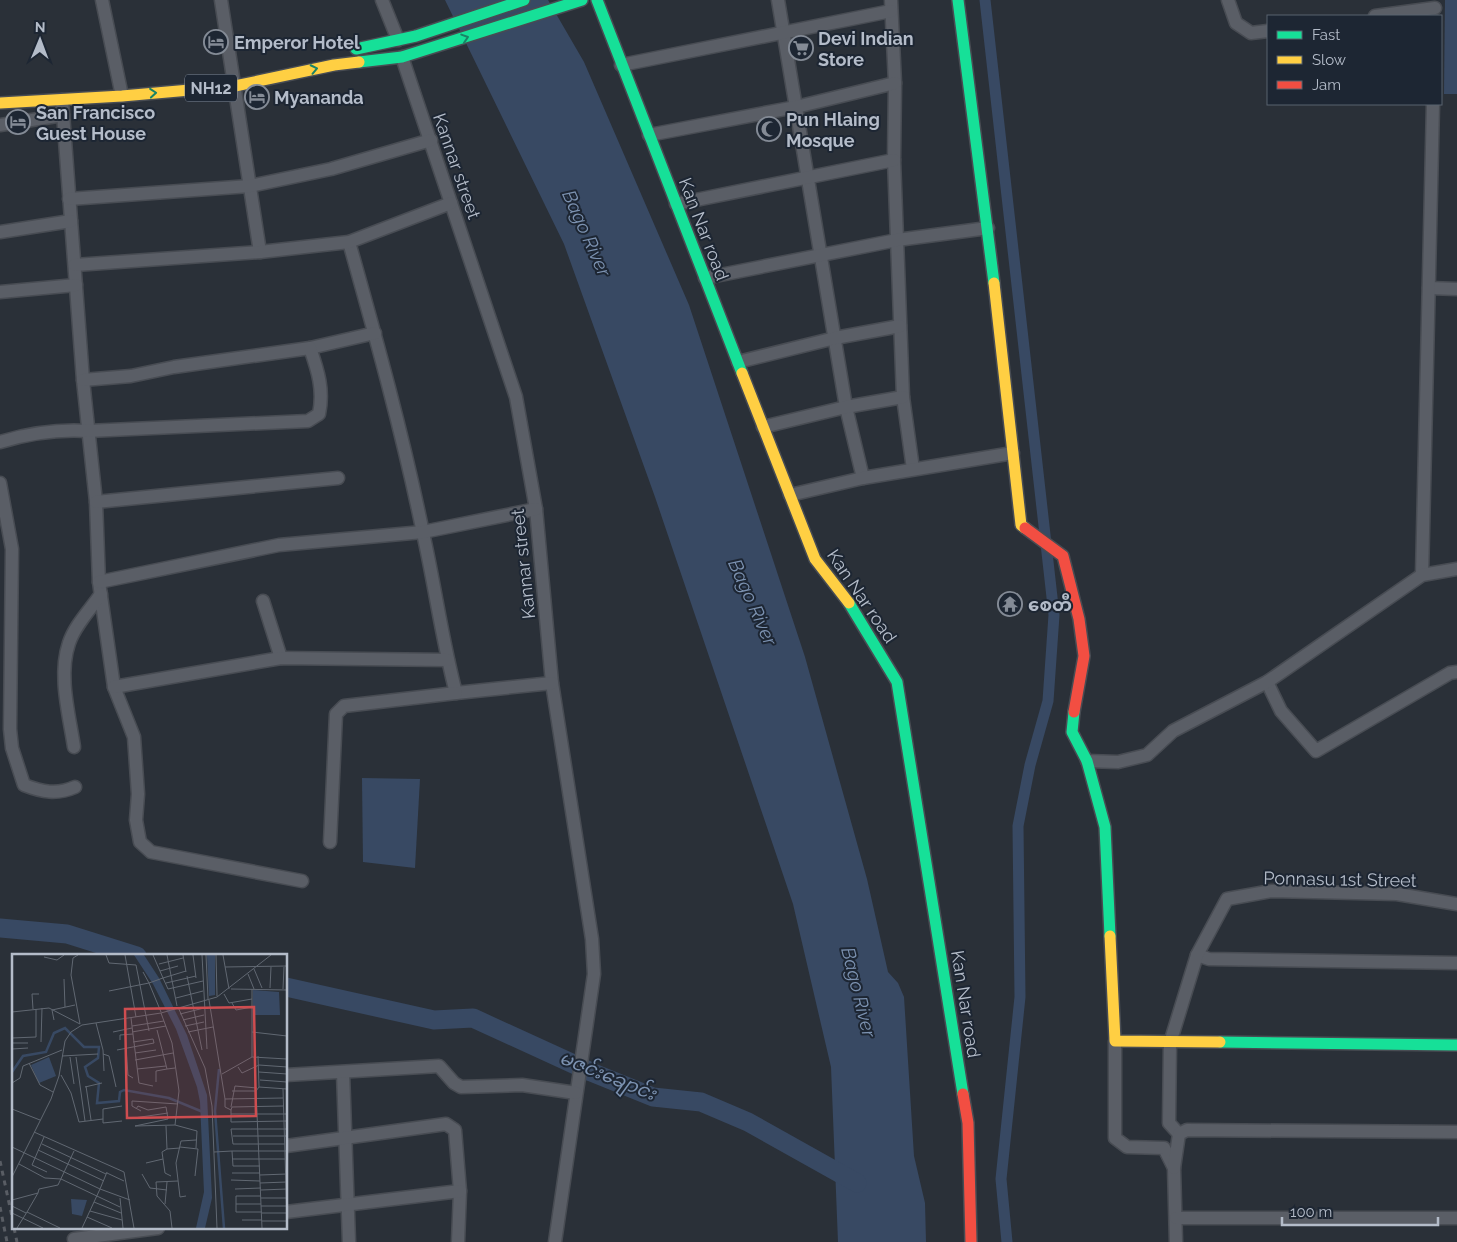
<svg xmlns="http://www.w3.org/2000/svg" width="1457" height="1242" viewBox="0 0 1457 1242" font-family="Raleway,'Noto Sans Myanmar',sans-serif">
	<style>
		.water { fill: #384963 }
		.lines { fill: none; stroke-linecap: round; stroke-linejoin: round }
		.canal { stroke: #384963; stroke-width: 11 }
		.river { stroke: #384963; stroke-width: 19 }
		.street-casing { stroke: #484c53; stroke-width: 15 }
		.fast-casing { stroke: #484c53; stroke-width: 14 }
		.slow-casing { stroke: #484c53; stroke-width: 14 }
		.jam-casing { stroke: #484c53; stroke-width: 14 }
		.street { stroke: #5a5e66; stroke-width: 12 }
		.fast { stroke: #16e098; stroke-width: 11 }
		.slow { stroke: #ffcf43; stroke-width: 11 }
		.jam { stroke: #f24e42; stroke-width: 11 }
		.rail { stroke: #595d64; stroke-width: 3; stroke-dasharray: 5 5; stroke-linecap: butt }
		.oneway { stroke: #1a8366 }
		.labels { text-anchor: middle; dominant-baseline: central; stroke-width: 4; stroke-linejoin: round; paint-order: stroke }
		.shield { fill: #1d2633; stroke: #878f9c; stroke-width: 1 }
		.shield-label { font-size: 16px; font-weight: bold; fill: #b4bcc9 }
		.poi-label { font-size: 18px; font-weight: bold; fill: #b4bcc9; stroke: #1d2633; text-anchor: start }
		.street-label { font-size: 18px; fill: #b4bcc9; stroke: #1d2633 }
		.water-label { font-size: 19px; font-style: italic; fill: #7c92b1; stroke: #1d2633 }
		.inset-river { fill: none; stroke: #384963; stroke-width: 2.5 }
		.inset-road { fill: none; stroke: #616872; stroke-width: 1 }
		.view { fill: #ce4d50; fill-opacity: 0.15; stroke: #ce4d50; stroke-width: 2.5 }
		.inset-edge { fill: none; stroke: #b4bcc9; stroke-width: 2.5 }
	</style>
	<rect width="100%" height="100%" fill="#2a3038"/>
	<g class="water">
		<path d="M445,0h103l36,62 105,243 116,352 62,222 21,93 10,11 6,14 10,159 11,47 1,39h-88l-7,-175 -38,-163 -138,-407 -91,-253z"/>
		<path d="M1445,0h12v94h-13z"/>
		<path d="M362,778l58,1 -5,89 -52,-6z"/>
	</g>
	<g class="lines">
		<path class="canal" d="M985,0l69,615 -6,86 -18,64 -12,61 2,171 -19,182 6,63"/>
		<g class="river">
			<path d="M0,928l67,6 70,22"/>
			<path d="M286,987l148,33 39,-2 118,54 62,25 48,5 47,20 109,61"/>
		</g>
		<defs>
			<g id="street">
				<path d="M102,0l20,96"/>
				<path d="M221,0l39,252"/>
				<path d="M382,0l16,40"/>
				<path d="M778,0l68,407 17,71"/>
				<path d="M891,0l4,83 -1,77 9,237 10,72"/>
				<path d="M1228,0l8,23 15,10 17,-2"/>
				<path d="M1375,16l60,-8"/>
				<path d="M402,57l114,340 20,112 16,174 40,256 2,35 -39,268"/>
				<path d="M621,65l270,-54"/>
				<path d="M62,100l21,280 13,122 3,80 15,105 20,50 4,57 -2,26 4,22 11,10 151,29"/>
				<path d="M0,125l63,-10"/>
				<path d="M649,135l147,-28 99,-24"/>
				<path d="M69,199l181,-13 81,-17 100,-29"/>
				<path d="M676,204l218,-44"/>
				<path d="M0,232l71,-11"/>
				<path d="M349,242c27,96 54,193 74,291 12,53 19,107 33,160l96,-10"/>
				<path d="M75,265l185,-13 89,-10 102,-39"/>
				<path d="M705,278l192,-38 91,-12"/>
				<path d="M1429,288l28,1"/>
				<path d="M0,292l76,-7"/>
				<path d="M310,348l65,-15"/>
				<path d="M738,362l97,-24 65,-12"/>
				<path d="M763,427l83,-20 57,-10"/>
				<path d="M0,442c30,-9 57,-13 88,-11l220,-10 11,-7c5,-24 -1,-43 -9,-66l-136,19 -43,9 -48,4"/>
				<path d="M0,483l12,66 -2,180 2,19 12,37c18,7 33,10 51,2"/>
				<path d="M790,495l73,-17 150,-25"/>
				<path d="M96,502l242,-24"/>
				<path d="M1422,575l11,-471"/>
				<path d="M99,582l180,-37 144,-13 113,-23"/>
				<path d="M263,601l18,57"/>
				<path d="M1267,682l14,29 35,40 134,-78 7,-1"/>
				<path d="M114,687l167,-29 167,2"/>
				<path d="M74,747c-5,-33 -16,-72 -5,-104 6,-18 21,-33 32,-49"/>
				<path d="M1087,761l31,1 29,-7 26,-24 94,-49 155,-107 35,-6"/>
				<path d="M330,842l6,-128 8,-8 112,-13"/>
				<path d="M1197,955l12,4 248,4"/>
				<path d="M1115,1041v97l12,9 37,1 10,20 2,74"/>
				<path d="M343,1073l6,169"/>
				<path d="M286,1075l153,-9 15,17 7,4 61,-2 54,8"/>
				<path d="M1179,1134l-10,-11 1,-80 27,-88 30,-56 45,-8 125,3 60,10"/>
				<path d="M286,1146l160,-22 9,6 5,61 -2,51"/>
				<path d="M1174,1168l5,-34 8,-4 270,2"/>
				<path d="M286,1212l174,-21"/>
				<path d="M1176,1218h281"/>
				<path d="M74,1239l84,-11"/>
			</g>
			<g id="fast">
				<path d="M597,0l145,373"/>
				<path d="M958,0l36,283"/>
				<path d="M356,49l60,-13 108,-36"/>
				<path d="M359,62l43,-5 180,-57"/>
				<path d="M849,603l48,79 66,412"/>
				<path d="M1074,712l-2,20 15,29 18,66 5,109"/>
				<path d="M1220,1042l237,3"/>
			</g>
			<g id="slow">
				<path d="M0,103l122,-7 113,-10 99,-21 25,-3"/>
				<path d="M994,283l27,242 4,3"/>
				<path d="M742,373l73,186 34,44"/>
				<path d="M1110,936l5,105 105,1"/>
			</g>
			<g id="jam">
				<path d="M1025,528l38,28 16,63 5,37 -10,56"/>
				<path d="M963,1094l5,29 3,119"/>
			</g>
		</defs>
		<use href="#street" class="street-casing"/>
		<use href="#fast" class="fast-casing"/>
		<use href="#slow" class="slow-casing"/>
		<use href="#jam" class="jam-casing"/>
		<use href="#street" class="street"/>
		<use href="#fast" class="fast"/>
		<use href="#slow" class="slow"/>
		<use href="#jam" class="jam"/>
		<g class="rail">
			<path d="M0,1161l14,65"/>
			<path d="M0,1207l7,35"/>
			<path d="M14,1228l3,14"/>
		</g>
	</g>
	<defs><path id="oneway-chevron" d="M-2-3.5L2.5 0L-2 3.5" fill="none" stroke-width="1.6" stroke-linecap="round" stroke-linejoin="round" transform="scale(1.25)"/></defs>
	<g class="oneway">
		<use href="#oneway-chevron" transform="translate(465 38) rotate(-18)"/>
		<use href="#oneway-chevron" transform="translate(314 69) rotate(-12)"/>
		<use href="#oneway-chevron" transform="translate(153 93) rotate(-5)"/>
	</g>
	<defs>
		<symbol id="hotel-ring" viewBox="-11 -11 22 22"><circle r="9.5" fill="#1d2633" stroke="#848b96" stroke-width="1.5"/><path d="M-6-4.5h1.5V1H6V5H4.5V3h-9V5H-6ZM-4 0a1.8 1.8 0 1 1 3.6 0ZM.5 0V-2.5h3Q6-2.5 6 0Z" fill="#848b96"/></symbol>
		<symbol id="supermarket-ring" viewBox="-11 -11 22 22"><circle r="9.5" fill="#1d2633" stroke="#848b96" stroke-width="1.5"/><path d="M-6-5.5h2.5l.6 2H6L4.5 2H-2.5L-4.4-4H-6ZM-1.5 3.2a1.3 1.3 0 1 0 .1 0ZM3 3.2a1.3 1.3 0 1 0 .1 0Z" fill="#848b96"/></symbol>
		<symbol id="mosque-ring" viewBox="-11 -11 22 22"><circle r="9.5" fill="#1d2633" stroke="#848b96" stroke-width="1.5"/><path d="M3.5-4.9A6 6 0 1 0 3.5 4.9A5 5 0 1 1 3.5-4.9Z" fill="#848b96"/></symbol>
		<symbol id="temple-ring" viewBox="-11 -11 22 22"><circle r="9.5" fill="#1d2633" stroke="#848b96" stroke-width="1.5"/><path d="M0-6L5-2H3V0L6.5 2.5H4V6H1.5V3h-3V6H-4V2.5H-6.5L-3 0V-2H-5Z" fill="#848b96"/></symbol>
	</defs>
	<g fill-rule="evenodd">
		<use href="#hotel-ring" x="202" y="28" width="28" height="28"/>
		<use href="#supermarket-ring" x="787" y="34" width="28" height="28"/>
		<use href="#hotel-ring" x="243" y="83" width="28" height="28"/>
		<use href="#hotel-ring" x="4" y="108" width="28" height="28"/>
		<use href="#mosque-ring" x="755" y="115" width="28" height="28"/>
		<use href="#temple-ring" x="996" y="590" width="28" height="28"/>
	</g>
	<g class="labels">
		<rect class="shield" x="185" y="74.5" width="52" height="27" rx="4"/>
		<g class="shield-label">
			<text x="211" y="88">NH12</text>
		</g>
		<g class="poi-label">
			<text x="818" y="38">Devi Indian<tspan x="818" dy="21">Store</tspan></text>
			<text x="234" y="42">Emperor Hotel</text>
			<text x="274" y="97">Myananda</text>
			<text x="36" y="112">San Francisco<tspan x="36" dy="21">Guest House</tspan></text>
			<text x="786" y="119">Pun Hlaing<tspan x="786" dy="21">Mosque</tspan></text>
			<text x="1028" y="604">စေတီ</text>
		</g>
		<g class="street-label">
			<text transform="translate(457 166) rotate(71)">Kannar street</text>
			<text transform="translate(704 229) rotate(69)">Kan Nar road</text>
			<text transform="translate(523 564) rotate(-96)">Kannar street</text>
			<text transform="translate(862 596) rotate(56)">Kan Nar road</text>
			<text transform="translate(1340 879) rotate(1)">Ponnasu 1st Street</text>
			<text transform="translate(966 1004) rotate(81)">Kan Nar road</text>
		</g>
		<g class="water-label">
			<text transform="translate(587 233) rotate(66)">Bago River</text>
			<text transform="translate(753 602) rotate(66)">Bago River</text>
			<text transform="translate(859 992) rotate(76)">Bago River</text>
			<text transform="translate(608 1075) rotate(22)">မဇင်းချောင်း</text>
		</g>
	</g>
	<g transform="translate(12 954)">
		<rect width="275" height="275" fill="#2a3038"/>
		<path d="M122,1h10l15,23 28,57 20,60 5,103 -7,30h-9l8,-36 -4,-90 -3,-15 -21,-58 -23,-45zM195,1h8v40l-6,1zM241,36l26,2 1,23h-27zM37,103l7,19 -17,7 -8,-18zM59,245l16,1 -5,16 -10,-2z" fill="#384963"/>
		<path class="inset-river" d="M207,115l-4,42 9,117M0,118l11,-16 23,-4 8,-19 11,-5 19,19h15l-1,11 -13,9 3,9 11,7 -2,20 22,-2 1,-9 4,-2 45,8 34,14"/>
		<path class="inset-road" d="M66,1l-5,3 -2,17 9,49M94,1l3,8 27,2 13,66M113,1l11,62M155,1l10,51M171,1l3,17M181,1l3,23M190,1l5,94M194,1l2,44M204,1l1,41M211,1l6,34M32,3l13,3 7,-5M147,10l24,-6M213,13l62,-1M242,15l8,19M148,17l18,-5M174,17l-23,7 5,11 35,-8M131,18l6,11 14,-5 -10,-23M236,20l6,15M175,22l15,74M52,25l1,28M154,29l30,-7M258,34l1,-21M219,35l56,1M240,35v68M271,35l1,-22M97,37l40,-8 12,29M212,40l5,9 23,-4M164,44l27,-7M197,46l16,99 58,-1M220,49l4,7 16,-3M166,53l27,61 7,38 5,122M21,55l-1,-15h7M0,58l37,-4 31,16M168,60l24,-6M119,64l8,65 14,3M42,66l-2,-10 23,-5M171,66l21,-5M84,69l7,27 1,21M120,72l32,-5M173,72l19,-4M145,76l10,39 8,-1M101,78l19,-4M120,78l34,-6M176,78l25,-5M240,78l35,4M0,84l24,-1v-28M108,86v-5l13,-1M29,88l1,-34M0,89h16M114,94l2,27 5,3M0,95l16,-1M105,96l37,-7 -1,-4 -20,3M123,99l21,-3M91,100l6,2 7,31M50,102l36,-2M246,102l1,31M58,103l4,27M64,103l9,64M123,106l38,-7M17,109l11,22 13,7M226,113l4,6 17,-8 28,2M125,115l29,-3M247,118l28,2M210,120l30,-17 35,2M49,121l10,18 8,29 24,-3M248,126l27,2M144,128v-11l11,-2M0,129l8,-5 3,-12 39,-16M74,132l5,34M73,133l17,-4M271,135l4,132M220,137h24M213,145v8l6,3v12l56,-1M110,152l-19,3v14l19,-2M219,153l4,-21 22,2M0,155l28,11M124,155l2,-3 10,4 18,-3 2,12 -33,7 40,-1 4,-34 -7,-48 -11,-30M219,156l1,-3 51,-1M129,157l-9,-5v-5l46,3M219,160h56M122,164l34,-5M163,171l22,6 -1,17M154,172l1,23 13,-1M22,178l90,40 10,56M221,182h54M32,183l-12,28 15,7M30,190l64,30M273,190h-52l-2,-15h56M0,193l88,42 -18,39M168,193l18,2 -3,27M155,195l-5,3 3,21 6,3M26,196l66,31M202,198l18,-1M221,205h52M134,209l17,-4M7,210l26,14 16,1 59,28M248,212h-27l-1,-15h55M95,218l-7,17 30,11M95,219l17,8M220,219h28M130,220l8,14 17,2M248,221l27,-1M0,223l39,-78 8,-23 6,-35 6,-9 11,-7 79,-12 56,-16 54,-42M219,226l29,1M248,229l27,-1M223,235l26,-1M249,236l26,-1M174,242l-6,1 -4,-34 5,-22 15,-1M224,242v16h26M224,242h25M108,244l3,30M249,244h26M0,246l26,-7 1,-4 19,-4 16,-34M82,248l27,11M153,250l2,-22M224,250h25M0,252l14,7M249,252h26M78,257l32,9M15,258l11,-19M0,259l31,15M250,259h25M75,263l25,11M230,266h20M250,267h25M5,274l10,-16 33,16M160,274l-2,-17 -13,-15 -1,-14 22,-1M250,274l-6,-137 3,-4 28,2"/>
		<path class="view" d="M242,53l2,109 -129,2 -2,-109z"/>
		<rect width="275" height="275" class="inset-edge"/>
	</g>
	<rect x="1267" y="15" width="175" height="90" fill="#1d2633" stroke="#59626f"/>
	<rect x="1277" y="31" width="25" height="8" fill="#16e098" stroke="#59626f"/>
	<text x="1312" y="40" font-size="15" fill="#b4bcc9">Fast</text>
	<rect x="1277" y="56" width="25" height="8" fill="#ffcf43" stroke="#59626f"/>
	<text x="1312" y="65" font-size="15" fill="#b4bcc9">Slow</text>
	<rect x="1277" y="81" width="25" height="8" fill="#f24e42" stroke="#59626f"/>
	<text x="1312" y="90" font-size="15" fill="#b4bcc9">Jam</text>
	<g transform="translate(40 40) rotate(1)" stroke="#1d2633" stroke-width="4" paint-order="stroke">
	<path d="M0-4L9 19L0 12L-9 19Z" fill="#b4bcc9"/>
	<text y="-8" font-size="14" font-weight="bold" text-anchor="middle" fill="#b4bcc9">N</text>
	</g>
	<path d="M1282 1217v8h156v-8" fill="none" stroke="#b4bcc9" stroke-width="2.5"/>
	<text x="1290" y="1217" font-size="15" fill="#b4bcc9" stroke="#1d2633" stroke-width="4" paint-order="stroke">100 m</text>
</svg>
